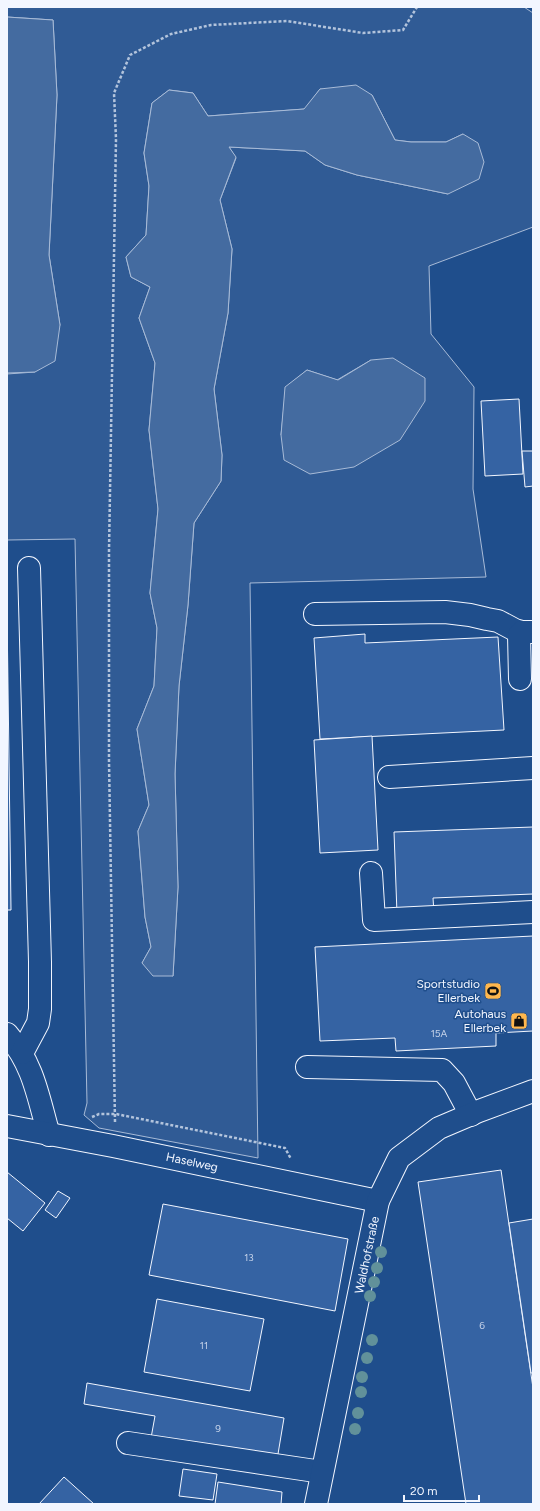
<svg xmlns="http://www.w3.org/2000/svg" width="540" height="1511" viewBox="0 0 540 1511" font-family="Figtree,sans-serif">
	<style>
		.built { fill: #305b95; stroke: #a8bbd7; fill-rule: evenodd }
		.water { fill: #446ba0; stroke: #a8bbd7 }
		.building { fill: #3563a3; stroke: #f2f6ff }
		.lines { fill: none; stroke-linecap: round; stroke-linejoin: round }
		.minor-casing { stroke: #f2f6ff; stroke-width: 24 }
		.path { stroke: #b3c4dc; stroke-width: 2.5; stroke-dasharray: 3 2; stroke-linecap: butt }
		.minor { stroke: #1f4e8c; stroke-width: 22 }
		.tree { fill: #61919a }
		.labels { text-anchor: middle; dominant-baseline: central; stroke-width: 3; stroke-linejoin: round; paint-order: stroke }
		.number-label { font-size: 10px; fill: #c3d1e8 }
		.poi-label { font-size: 12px; fill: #f2f6ff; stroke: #1f4e8c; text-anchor: end }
		.street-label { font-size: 12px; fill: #f2f6ff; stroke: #1f4e8c }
	</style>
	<rect width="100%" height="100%" fill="#1f4e8c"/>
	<path class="built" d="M7,7h517l9,6v214l-104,39 2,68 43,53 -1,102 13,88 -236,6 8,575 -159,-30 -15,-13 3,-12 -12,-564 -68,1v-166l28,-2 25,-47 -11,-70 8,-160 -4,-75 -46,-3zM320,89l52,6 23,45 16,2h35l17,-8 -15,60 -91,-19 -32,-10 -20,-14 -76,-4 7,11 -16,42 12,49 -4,64 -14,76 8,66 -1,26 -27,42 -6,82 -9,81 -4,88 3,113 -5,89 -31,-13 9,-16 -6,-30 -7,-86 11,-26 -12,-76 17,-43 3,-58 -7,-35 8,-84 -9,-79 6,-67 -16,-45 11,-31 -19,-10 -5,-20 20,-22 3,-49 -5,-33 8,-50 17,-13 24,3 15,23 97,-7zM371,360l-90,75 5,-48 21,-17 30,10z"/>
	<g class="water">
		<path d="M7,17l46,3 4,75 -8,160 11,70 -5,36 -20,11 -28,1z"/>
		<path d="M356,85l16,10 23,45 16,2h35l17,-8 15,9 6,19 -5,17 -31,15 -91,-19 -32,-10 -20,-14 -76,-4 7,10 -16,43 12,49 -4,64 -14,76 8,66 -1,26 -27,42 -6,82 -9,81 -4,88 3,113 -5,89h-20l-11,-13 9,-16 -6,-30 -7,-86 11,-26 -12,-76 17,-43 3,-58 -7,-35 8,-84 -9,-79 6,-67 -16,-45 11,-31 -19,-10 -5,-20 20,-22 3,-49 -5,-33 8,-50 17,-13 24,3 15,23 96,-7 16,-20z"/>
		<path d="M393,358l32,20v23l-25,39 -46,27 -44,7 -26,-14 -3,-25 4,-48 22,-17 31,10 33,-20z"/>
	</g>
	<g class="building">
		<path d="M519,399l4,75 -38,2 -4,-75z"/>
		<path d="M522,451h11v35l-8,1z"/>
		<path d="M7,612l4,298h-4z"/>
		<path d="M365,634v9l133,-6 6,93 -184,9 -6,-101z"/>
		<path d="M372,736l6,114 -58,3 -6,-113z"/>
		<path d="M533,827v67l-100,4 1,15 -37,1 -3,-82z"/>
		<path d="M533,936v95l-37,2v13l-100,5 -1,-13 -75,3 -5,-94z"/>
		<path d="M501,1170l32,218v116h-67l-48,-322z"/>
		<path d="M7,1172l38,31 -22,28 -16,-13z"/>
		<path d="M58,1191l12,7 -14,20 -11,-8z"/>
		<path d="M163,1204l185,35 -13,72 -186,-36z"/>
		<path d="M533,1219v154h-2l-22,-150z"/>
		<path d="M157,1299l107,20 -14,72 -106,-19z"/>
		<path d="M87,1383l197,35 -7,42 -126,-22 4,-22 -71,-12z"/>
		<path d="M183,1469l34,5 -4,26 -34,-4z"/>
		<path d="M64,1477l30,27h-55z"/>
		<path d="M218,1482l64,10 -1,12h-66z"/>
	</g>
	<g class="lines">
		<defs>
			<g id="minor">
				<path d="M315,614l130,-2 25,3 17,4 11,2 17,9 7,2"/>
				<path d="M520,679l-1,-44 3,-3h11"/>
				<path d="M389,777l144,-9"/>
				<path d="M371,873l3,47 159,-8"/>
				<path d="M7,1034c27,31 31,63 42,101"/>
				<path d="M22,1053l16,-30 2,-14v-47l-11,-394"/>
				<path d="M307,1067l135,3 12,13 17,32"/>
				<path d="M7,1126l106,20 265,55"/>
				<path d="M128,1443l194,29"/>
				<path d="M316,1504l62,-303 21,-43 40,-30 40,-17 54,-20"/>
			</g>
		</defs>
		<use href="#minor" class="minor-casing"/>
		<g class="path">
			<path d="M92,1117l7,-3h17l169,34 6,11"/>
			<path d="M115,1122l-6,-361v-210l7,-412 -2,-46 16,-38 41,-21 40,-9 76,-4 76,12 40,-3 14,-23"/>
		</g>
		<use href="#minor" class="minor"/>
	</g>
	<g class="tree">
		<circle cx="381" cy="1252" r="6"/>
		<circle cx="377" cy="1268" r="6"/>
		<circle cx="374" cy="1282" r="6"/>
		<circle cx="370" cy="1296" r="6"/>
		<circle cx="372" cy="1340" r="6"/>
		<circle cx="367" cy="1358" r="6"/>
		<circle cx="362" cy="1377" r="6"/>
		<circle cx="361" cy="1392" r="6"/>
		<circle cx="358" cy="1413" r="6"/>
		<circle cx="355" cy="1429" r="6"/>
	</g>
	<defs>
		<symbol id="stadium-square" viewBox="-11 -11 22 22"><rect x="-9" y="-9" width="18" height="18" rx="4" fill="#ffb74d" stroke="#1f4e8c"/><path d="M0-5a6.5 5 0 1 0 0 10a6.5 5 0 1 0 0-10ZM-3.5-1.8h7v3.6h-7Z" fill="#111"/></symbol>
		<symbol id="shop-square" viewBox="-11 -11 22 22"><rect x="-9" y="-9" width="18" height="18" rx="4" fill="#ffb74d" stroke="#1f4e8c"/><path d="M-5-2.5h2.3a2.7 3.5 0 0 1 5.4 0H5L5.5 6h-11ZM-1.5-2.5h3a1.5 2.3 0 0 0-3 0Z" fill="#111"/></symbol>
	</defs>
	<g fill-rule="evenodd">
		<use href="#stadium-square" x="483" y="981" width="20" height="20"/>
		<use href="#shop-square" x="509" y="1011" width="20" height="20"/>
	</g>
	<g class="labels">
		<g class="number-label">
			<text x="439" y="1033">15A</text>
			<text x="249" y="1257">13</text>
			<text x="482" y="1325">6</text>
			<text x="204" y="1345">11</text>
			<text x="218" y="1428">9</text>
		</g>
		<g class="poi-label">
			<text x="480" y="984">Sportstudio<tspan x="480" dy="14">Ellerbek</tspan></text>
			<text x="506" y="1014">Autohaus<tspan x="506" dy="14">Ellerbek</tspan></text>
		</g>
		<g class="street-label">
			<text transform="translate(192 1162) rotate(12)">Haselweg</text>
			<text transform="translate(367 1255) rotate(-78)">Waldhofstraße</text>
		</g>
	</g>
	<rect width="540" height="1511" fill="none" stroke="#f2f6ff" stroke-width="16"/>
	<path d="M404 1495v6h75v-6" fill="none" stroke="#f2f6ff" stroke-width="2"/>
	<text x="410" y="1495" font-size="12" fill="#f2f6ff" stroke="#1f4e8c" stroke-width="3" paint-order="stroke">20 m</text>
</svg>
